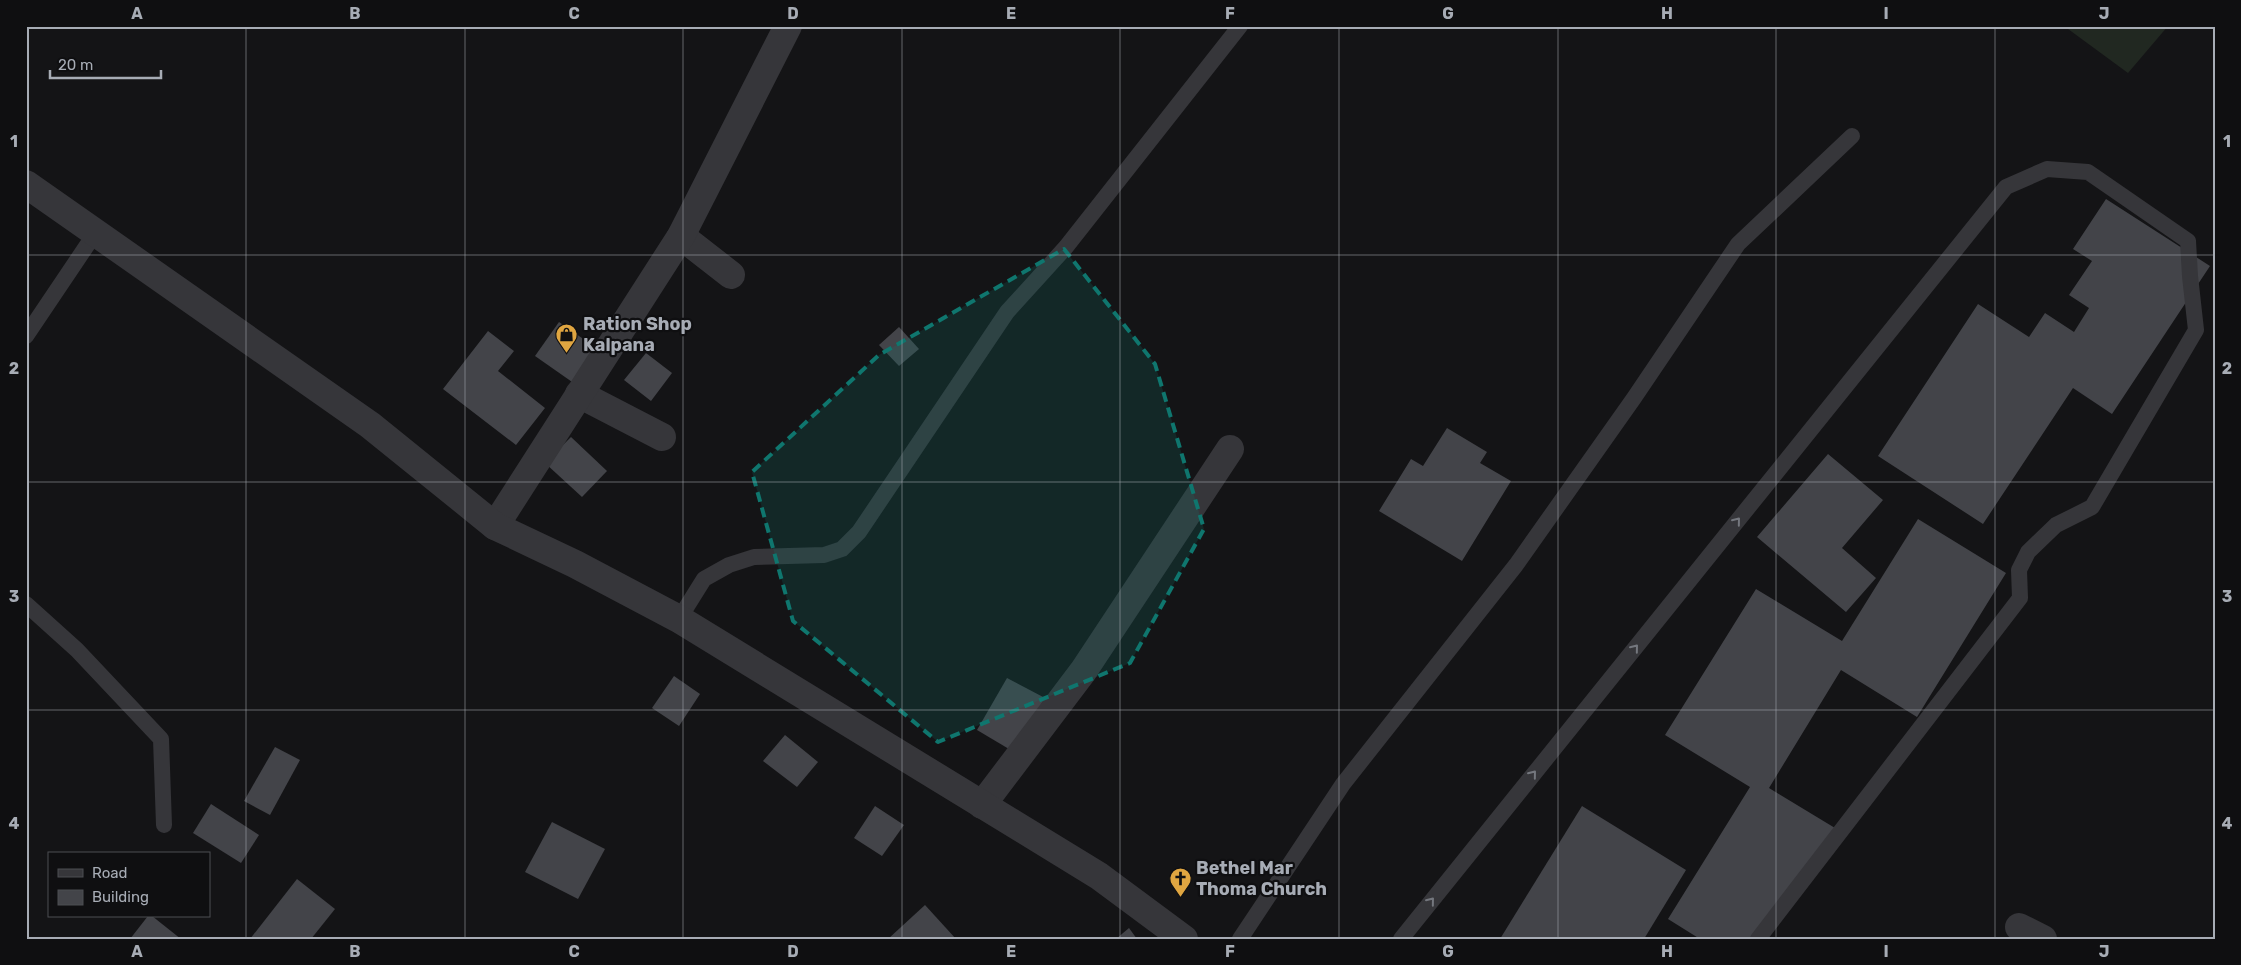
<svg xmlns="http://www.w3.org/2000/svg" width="2241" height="965" viewBox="0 0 2241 965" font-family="Rubik,sans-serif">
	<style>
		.green { fill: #212821 }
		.building { fill: #434449 }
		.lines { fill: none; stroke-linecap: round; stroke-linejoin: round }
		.service { stroke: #36363a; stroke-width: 16 }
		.minor { stroke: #36363a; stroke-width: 28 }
		.tertiary { stroke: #36363a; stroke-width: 28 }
		.oneway { stroke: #74777e }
		.marked { fill: #0f766e; fill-opacity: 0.2; stroke: #0f766e; stroke-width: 4; stroke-dasharray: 10 6; stroke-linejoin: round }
		.grid { fill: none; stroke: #a7acb5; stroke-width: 1; stroke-opacity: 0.55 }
		.labels { text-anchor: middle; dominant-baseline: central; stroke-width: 4.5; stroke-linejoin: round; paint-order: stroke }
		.poi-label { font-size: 18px; font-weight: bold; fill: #a7acb5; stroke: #0f0f11; text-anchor: start }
		.neatline { fill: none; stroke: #a7acb5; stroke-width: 2 }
		.grid-label { font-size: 16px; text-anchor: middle; font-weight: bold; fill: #a7acb5 }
	</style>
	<rect width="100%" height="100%" fill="#141416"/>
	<path class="green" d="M2064,26h104l-40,47z"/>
	<g class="building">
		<path d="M2106,199l104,67 -98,148 -39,-26 -90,136 -105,-68 100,-152 51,33 16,-24 29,19 15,-24 -20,-13 23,-34 -19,-12z"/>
		<path d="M559,322l40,28 -24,34 -40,-28z"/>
		<path d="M899,327l20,22 -20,17 -20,-21z"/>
		<path d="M488,331l26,20 -16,20 47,37 -29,37 -73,-56z"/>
		<path d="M646,353l26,20 -21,28 -27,-21z"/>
		<path d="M1447,428l40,24 -7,11 31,18 -49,80 -83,-50 32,-52 12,7z"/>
		<path d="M571,437l36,34 -25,26 -37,-34z"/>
		<path d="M1828,454l55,46 -41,48 34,30 -30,34 -89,-75z"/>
		<path d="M1918,519l88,54 -89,144 -76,-47 -72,118 66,40 -69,111h-66l-32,-20 82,-132 -85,-52 91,-146 86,52z"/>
		<path d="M674,676l26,18 -21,32 -27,-18z"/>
		<path d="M1007,678l38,20 -31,54 -37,-22z"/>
		<path d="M785,735l33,27 -21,25 -34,-26z"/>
		<path d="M275,747l25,13 -30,55 -26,-14z"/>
		<path d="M211,804l48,31 -18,28 -48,-30z"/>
		<path d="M875,806l29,19 -22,31 -28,-18z"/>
		<path d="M1582,806l104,64 -42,69h-144z"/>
		<path d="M552,822l53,27 -27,50 -53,-27z"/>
		<path d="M297,879l38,30 -24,30h-61z"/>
		<path d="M925,905l31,34h-68z"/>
		<path d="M148,916h4l29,23h-51z"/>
		<path d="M1129,928l8,11h-21z"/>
	</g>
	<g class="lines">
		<g class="service">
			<path d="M26,336l70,-104"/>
			<path d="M26,604l51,46 84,89 3,86"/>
			<path d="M679,619l25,-40 25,-14 25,-8 70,-2 18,-6 17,-17 148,-220 59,-65 174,-221"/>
			<path d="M1240,939l103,-155 173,-219 118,-167 104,-154 114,-108"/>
			<path d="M1401,939l605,-752 41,-18 41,3 100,69 2,35 6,54 -104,177 -36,18 -28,27 -9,18 1,28 -262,341"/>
		</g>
		<g class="minor">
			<path d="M681,236l50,39"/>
			<path d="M579,394l83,43"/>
			<path d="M495,526l186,-290 107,-210"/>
			<path d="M982,805l102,-135 146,-221"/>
			<path d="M2019,927l24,12"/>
		</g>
		<path class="tertiary" d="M26,184l344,241 125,101 80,38 104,55 420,257 85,63"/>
	</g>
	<defs><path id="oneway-chevron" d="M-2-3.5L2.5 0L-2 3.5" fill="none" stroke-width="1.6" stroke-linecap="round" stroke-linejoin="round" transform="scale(1.25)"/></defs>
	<g class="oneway">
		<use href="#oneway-chevron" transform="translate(1737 521) rotate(-51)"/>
		<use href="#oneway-chevron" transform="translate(1635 648) rotate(-51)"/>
		<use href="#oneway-chevron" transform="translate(1533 774) rotate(-51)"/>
		<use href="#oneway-chevron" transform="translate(1431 901) rotate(-51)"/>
	</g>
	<path class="marked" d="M1064,249l91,115 49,165 -74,134 -192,79 -145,-121 -41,-149 127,-117z"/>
	<path class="grid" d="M246,26v913M465,26v913M683,26v913M902,26v913M1120,26v913M1339,26v913M1558,26v913M1776,26v913M1995,26v913M26,255h2189M26,482h2189M26,710h2189"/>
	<defs>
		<symbol id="shop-pin" viewBox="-11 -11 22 30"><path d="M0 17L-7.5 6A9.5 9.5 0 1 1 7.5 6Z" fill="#e0a641" stroke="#0f0f11"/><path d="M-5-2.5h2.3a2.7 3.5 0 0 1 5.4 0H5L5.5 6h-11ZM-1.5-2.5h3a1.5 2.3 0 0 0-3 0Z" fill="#111"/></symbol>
		<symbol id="church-pin" viewBox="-11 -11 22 30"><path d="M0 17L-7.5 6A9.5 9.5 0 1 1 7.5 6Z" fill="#e0a641" stroke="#0f0f11"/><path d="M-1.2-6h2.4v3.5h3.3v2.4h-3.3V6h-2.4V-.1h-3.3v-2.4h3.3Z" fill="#111"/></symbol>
	</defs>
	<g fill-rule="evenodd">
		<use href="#shop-pin" x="554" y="322" width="25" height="34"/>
		<use href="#church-pin" x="1168" y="866" width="25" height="34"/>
	</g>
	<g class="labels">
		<g class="poi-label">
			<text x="583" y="324">Ration Shop<tspan x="583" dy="21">Kalpana</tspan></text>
			<text x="1196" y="868">Bethel Mar<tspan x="1196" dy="21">Thoma Church</tspan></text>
		</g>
	</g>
	<rect width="2241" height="965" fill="none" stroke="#0f0f11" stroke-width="55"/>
	<rect x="48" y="852" width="162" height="65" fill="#0f0f11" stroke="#4c4e53"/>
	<rect x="58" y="869" width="25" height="8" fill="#36363a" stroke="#4c4e53"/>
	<text x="92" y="878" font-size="15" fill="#a7acb5">Road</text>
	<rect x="58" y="890" width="25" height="15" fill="#434449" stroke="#4c4e53"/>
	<text x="92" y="902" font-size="15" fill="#a7acb5">Building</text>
	<path d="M50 70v8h111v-8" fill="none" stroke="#a7acb5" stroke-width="2.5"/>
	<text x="58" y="70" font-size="15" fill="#a7acb5" stroke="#0f0f11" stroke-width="4" paint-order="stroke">20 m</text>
	<rect x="28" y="28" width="2186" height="910" class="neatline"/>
	<g class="grid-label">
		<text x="137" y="19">A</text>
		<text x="355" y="19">B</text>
		<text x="574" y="19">C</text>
		<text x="793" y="19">D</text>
		<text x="1011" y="19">E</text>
		<text x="1230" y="19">F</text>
		<text x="1448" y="19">G</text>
		<text x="1667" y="19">H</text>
		<text x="1886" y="19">I</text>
		<text x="2104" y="19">J</text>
		<text x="14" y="147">1</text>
		<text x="2227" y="147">1</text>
		<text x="14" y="374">2</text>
		<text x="2227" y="374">2</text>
		<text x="14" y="602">3</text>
		<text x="2227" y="602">3</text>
		<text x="14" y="829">4</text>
		<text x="2227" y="829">4</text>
		<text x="137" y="957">A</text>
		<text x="355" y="957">B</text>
		<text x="574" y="957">C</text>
		<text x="793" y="957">D</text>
		<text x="1011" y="957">E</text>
		<text x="1230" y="957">F</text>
		<text x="1448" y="957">G</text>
		<text x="1667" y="957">H</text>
		<text x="1886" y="957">I</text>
		<text x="2104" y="957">J</text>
	</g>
</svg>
